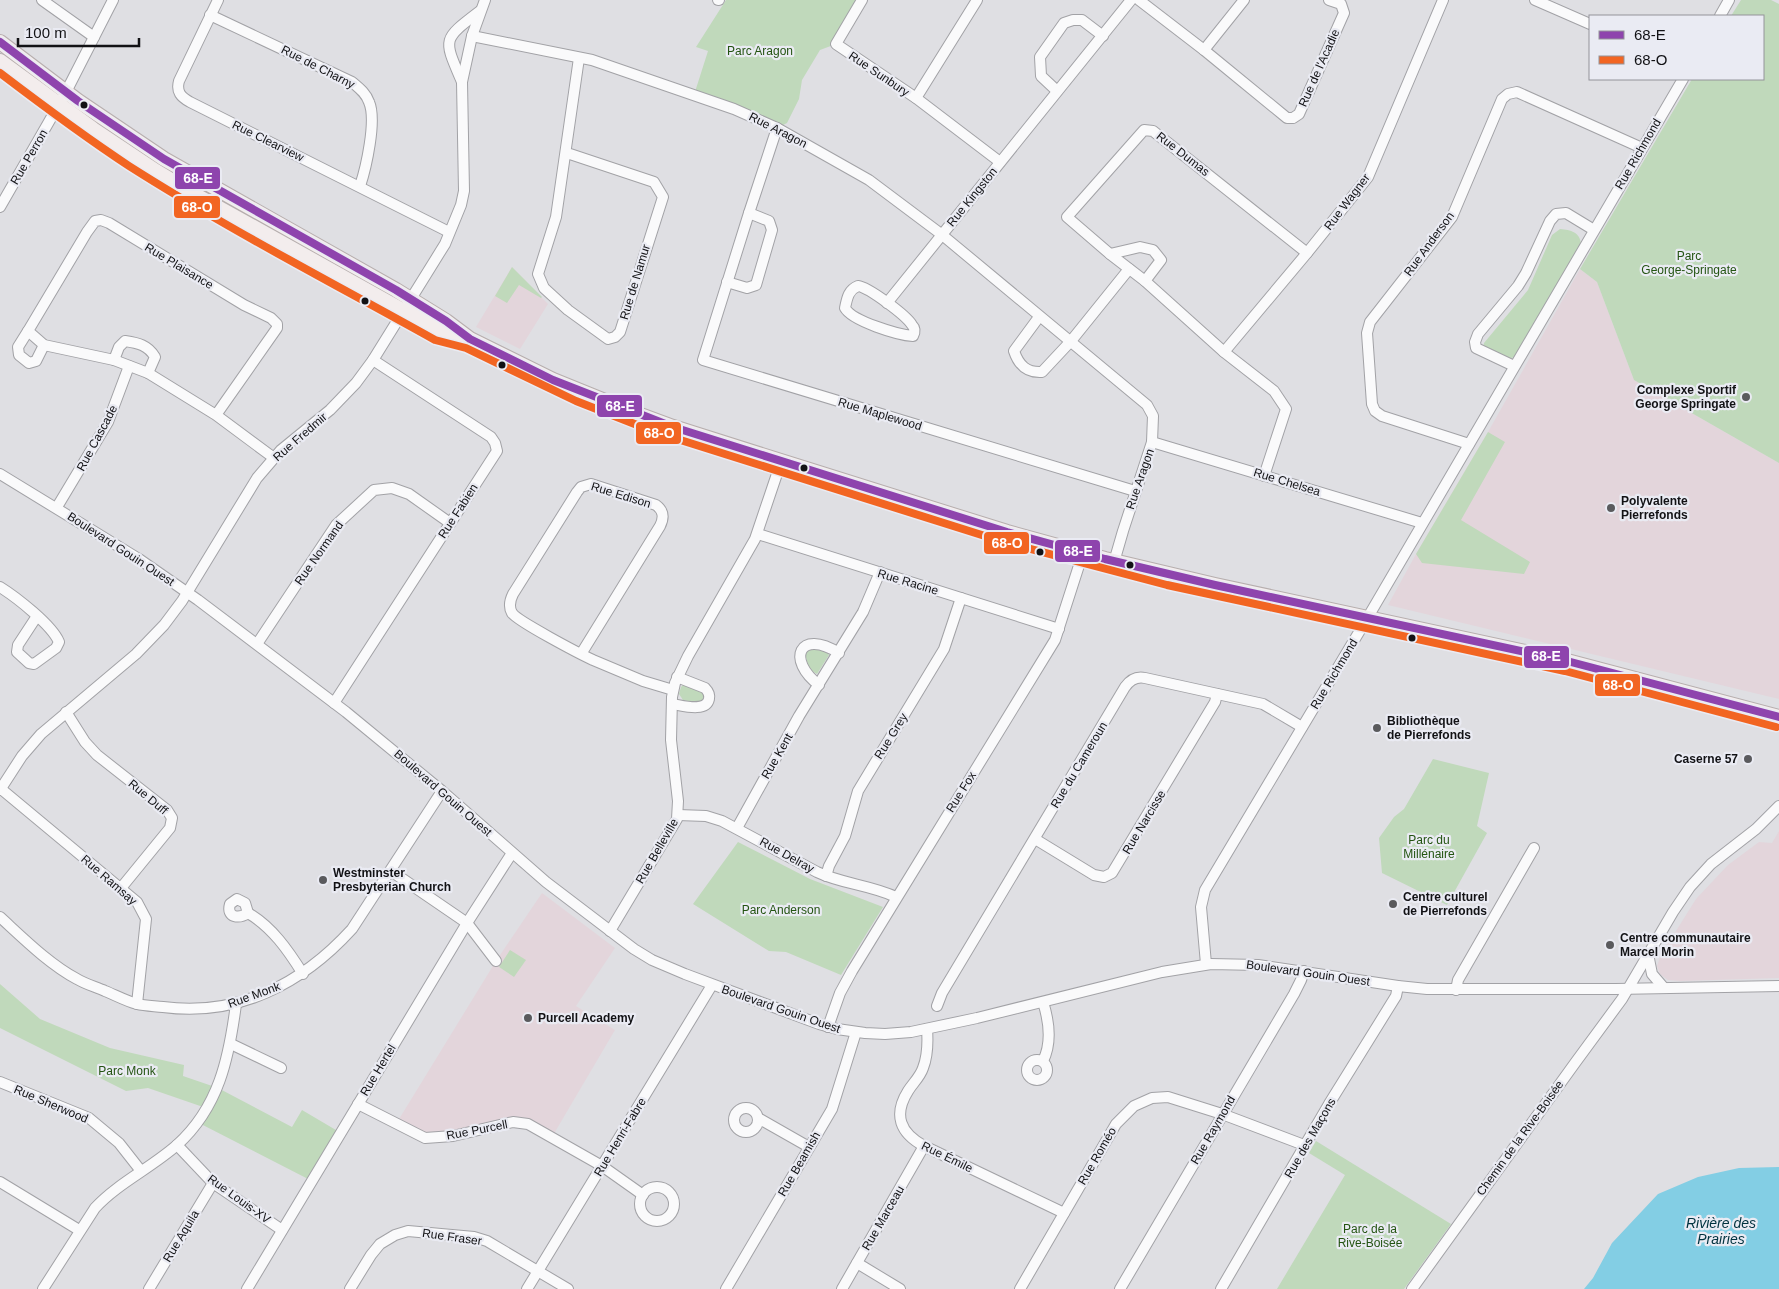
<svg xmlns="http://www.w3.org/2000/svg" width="1779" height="1289" viewBox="0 0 1779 1289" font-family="Arial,sans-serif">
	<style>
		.industrial { fill: #e3d5db }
		.green { fill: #c0d9bb }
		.water { fill: #83cee4 }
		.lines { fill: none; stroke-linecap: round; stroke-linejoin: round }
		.minor-casing { stroke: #a2a2a6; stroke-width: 12 }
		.major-casing { stroke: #b6aeae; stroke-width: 16 }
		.minor { stroke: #fafafb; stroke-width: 10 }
		.major { stroke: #f3eded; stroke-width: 14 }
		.bus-1-casing { stroke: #eaebf3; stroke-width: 11 }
		.bus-2-casing { stroke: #eaebf3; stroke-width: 11 }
		.bus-1 { stroke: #8e44ad; stroke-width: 8 }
		.bus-2 { stroke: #f26522; stroke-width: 8 }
		.bus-dot { fill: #121215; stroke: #eaebf3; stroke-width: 2 }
		.poi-dot { fill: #5a5a5d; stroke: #eaebf3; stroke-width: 2 }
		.labels { text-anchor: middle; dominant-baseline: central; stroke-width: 4.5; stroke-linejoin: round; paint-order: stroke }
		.park-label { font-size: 12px; fill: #245412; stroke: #eaebf3 }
		.street-label { font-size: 12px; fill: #121215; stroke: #eaebf3 }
		.poi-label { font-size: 12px; font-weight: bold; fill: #121215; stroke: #eaebf3; text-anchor: start }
		.water-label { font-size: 14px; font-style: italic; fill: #00323f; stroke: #eaebf3 }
		.line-badge { stroke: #eaebf3; stroke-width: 2 }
		.badge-label { font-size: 14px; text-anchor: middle; font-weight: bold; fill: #fff }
	</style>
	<rect width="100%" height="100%" fill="#dfdfe3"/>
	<g class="industrial">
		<path d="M512,267l36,37 -28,45 -44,-22z"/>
		<path d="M1580,269l17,13 37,98 145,83v236l-391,-94 28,-51 72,-122z"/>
		<path d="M1779,831v147l-99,3 -12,-1 -8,-6 -3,-8 4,-11 35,-56 32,-34 31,-23 13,1z"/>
		<path d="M542,893l73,55 -39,58 39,24 -63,107 -24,-13 -103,14 -29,-14 100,-163z"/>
	</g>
	<g class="green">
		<path d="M726,0h136l-26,44 -16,6 -18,30 -3,19 -12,24 -10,5 -83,-33 14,-44 -12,-4z"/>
		<path d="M1741,0h30l8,4v459l-145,-83 -37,-98 -17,-13 112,-190h71v-63h-32z"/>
		<path d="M96,125l28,14 246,143 -25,-10 -177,-100z"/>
		<path d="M1560,229c11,1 20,3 21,15l-67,113 -5,2 -26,-10 1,-6 44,-53 24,-55z"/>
		<path d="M512,267l30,30 -1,1 -22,-13 -12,18 -12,-7z"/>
		<path d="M1488,432l17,10 -44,78 69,42 -6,12 -102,-11 -6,-9z"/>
		<path d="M814,649l13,3 2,3 -12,19c-9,-4 -11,-14 -12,-23z"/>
		<path d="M684,684l19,7 2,5 -1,5 -7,2 -14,-3 -4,-6 2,-7z"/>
		<path d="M1433,759l56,14 -12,53 10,7 -40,72 -65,-32 -3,-35 15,-21 10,-8z"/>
		<path d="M738,842l72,37 73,28 -42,68 -55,-23 -17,-1 -76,-47z"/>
		<path d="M510,950l16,10 -12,17 -15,-10z"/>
		<path d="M0,984l40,35 70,29 74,17 -1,11 35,12 74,39 10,-17 39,23 -29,48 -115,-59 9,-14 -58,-20 -22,3 -126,-63z"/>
		<path d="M1316,1141l135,83 -47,65h-127l68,-114 -36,-22z"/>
	</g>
	<path class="water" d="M1779,1167v122h-195l9,-11 19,-35 46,-49 40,-17 41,-9z"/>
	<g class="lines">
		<defs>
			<g id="minor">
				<path d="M42,0l52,37"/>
				<path d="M218,0l-39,81c-3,11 2,16 11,21l259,130"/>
				<path d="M718,0h1"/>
				<path d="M862,0l-26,44 80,54 84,64"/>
				<path d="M1139,0l65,50 83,68h6l6,-4 45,-101 -3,-9 -12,-4"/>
				<path d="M1535,0l55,24"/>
				<path d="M210,15l142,67c7,6 14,11 17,20 8,18 -3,66 -9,84"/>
				<path d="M1720,16l9,-16"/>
				<path d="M472,36l120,24 142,49 43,19 92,52 72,54 206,171 6,11 -1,26 -29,89 -9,31"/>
				<path d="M1204,50l40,-50"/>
				<path d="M462,82c-19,-44 -20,-42 18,-71"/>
				<path d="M1057,91l-16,-15 -1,-19 24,-34 9,-3h9l21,16"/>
				<path d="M916,98l61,-98"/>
				<path d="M777,128l-28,85 -46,147 432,131"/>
				<path d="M567,153l87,29 9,15 -43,135 -5,5 -7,2 -40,-29 -24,-22 -6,-14 18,-57 23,-159"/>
				<path d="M0,207l66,-115 47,-92"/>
				<path d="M1110,254l30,-7 13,3 8,10 -16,21"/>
				<path d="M727,282l20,6 9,-3 16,-55 -3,-9 -20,-8"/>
				<path d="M858,286c10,1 48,29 54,39 3,3 3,7 1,11 -15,-1 -61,-15 -68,-28 2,-9 3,-18 13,-22z"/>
				<path d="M887,303l244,-303"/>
				<path d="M1039,317l-25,34c5,15 13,22 28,21l29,-31 58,-72"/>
				<path d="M28,331l-10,16 1,8 10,8 7,-2 8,-16"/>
				<path d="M1224,352l83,-99 61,-76 75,-177"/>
				<path d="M114,360l5,-13 6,-6c13,2 23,4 30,16l-7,16"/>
				<path d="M1514,366l-38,-18 -1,-6 3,-8 40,-48 8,-13 24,-52 6,-7 10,-1 28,17"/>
				<path d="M216,415l61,-87v-4l-6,-6 -27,-13 -135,-82 -8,-3 -6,1 -8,11 -59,99 16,14 70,15 34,13 68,42 58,43"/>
				<path d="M1152,442l270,81"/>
				<path d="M1469,444l-87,-28 -7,-5 -3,-7 -5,-71 3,-11 82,-105 50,-118 6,-5 9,-2 125,56"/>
				<path d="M0,474l139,85 59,41 148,112 96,79 104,91 88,67 18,11 33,14 134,50 18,5 28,4 20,1 26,-2 66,-14 185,-46 49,-8 47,1 140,21 29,3h189l163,-3"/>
				<path d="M1264,476l22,-67 -12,-18 -50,-39 -79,-71 -35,-27 -43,-37 77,-87 9,1 154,122"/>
				<path d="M57,507l51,-85 21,-56"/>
				<path d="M758,534l301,95"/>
				<path d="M0,587c16,10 52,38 59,55l-3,6 -22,16 -5,-1 -12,-11 1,-7 19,-29"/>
				<path d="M257,644l79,-119 38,-35 18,-2 17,6 41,29"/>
				<path d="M581,654l79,-128c4,-8 4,-15 -4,-21l-65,-21 -10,3 -4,5 -64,102c-3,6 -5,12 -1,19 5,8 68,41 81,47l50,21 30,9"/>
				<path d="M819,685c-33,-25 -20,-57 20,-32"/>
				<path d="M334,703l163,-252 -2,-8 -4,-6 -118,-77"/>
				<path d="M672,704c9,1 34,9 37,-5 1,-5 -1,-8 -4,-11l-28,-11"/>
				<path d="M66,712l19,30 12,13 70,55 5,8 -2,10 -49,60"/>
				<path d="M0,788l137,114 9,17 -9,85"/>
				<path d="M0,790l22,-34 19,-22 95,-80 28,-29 18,-24 75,-123 24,-28 49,-40 26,-27 17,-23 72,-116 16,-39 3,-14 -2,-109 10,-46 13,-36"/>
				<path d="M678,815l28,1 16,5 95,51c25,12 54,13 79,25"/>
				<path d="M737,828l62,-112 64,-104 17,-40"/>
				<path d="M1035,839l59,36 10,2 8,-4 103,-171 2,-8"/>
				<path d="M391,871l76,52 29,38"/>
				<path d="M826,876l3,-10 16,-30 13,-45 86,-142 17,-51"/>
				<path d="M237,899l8,4 3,10c-9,6 -22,5 -18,-9z"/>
				<path d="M248,913c24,14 40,37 55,61"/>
				<path d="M0,917c23,21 49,47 77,62 8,5 19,8 28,12 10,4 21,10 32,13 8,2 18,2 26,3 75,10 139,-23 189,-78l90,-138"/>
				<path d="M610,931l67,-112 1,-18 -7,-61 1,-43 3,-14 13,-27 67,-117 26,-77"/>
				<path d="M1648,954l4,20 12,14"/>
				<path d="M1206,964l-5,-57 4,-17 163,-273 315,-538"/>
				<path d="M1456,990l2,-10 76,-132"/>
				<path d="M937,1006l5,-13 183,-306c5,-7 11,-11 20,-9l118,26 39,23"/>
				<path d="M828,1027l12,-34 12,-22 203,-331 28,-87"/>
				<path d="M927,1029c1,13 1,26 -4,39 -3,9 -10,15 -15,23 -15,24 -8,42 16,55l140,67"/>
				<path d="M231,1044l50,24"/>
				<circle cx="1037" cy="1070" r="10"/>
				<path d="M1043,1061c9,-18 6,-40 0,-59"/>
				<path d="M0,1082l89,36 30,25 22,28"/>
				<path d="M358,1104l67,34 28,-2 60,-14 15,2 74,42 41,29"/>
				<circle cx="746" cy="1120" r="12"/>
				<path d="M758,1118l51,29"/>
				<path d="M177,1145l36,38 69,47"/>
				<path d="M0,1182l79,48"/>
				<circle cx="657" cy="1204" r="17"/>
				<path d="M857,1263l43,26"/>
				<path d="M43,1289l52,-81c23,-25 56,-40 82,-63 42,-38 52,-87 59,-141"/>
				<path d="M149,1289l64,-106"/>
				<path d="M247,1289l220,-366 45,-70"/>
				<path d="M350,1289l21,-34 9,-11 15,-9 13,-4 66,6 13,4 81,48"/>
				<path d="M527,1289l185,-304"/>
				<path d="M726,1289l106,-180 24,-77"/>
				<path d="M842,1289l82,-143"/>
				<path d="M1020,1289l96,-165 18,-18 18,-8 16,-1 54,17 82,31"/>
				<path d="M1120,1289l174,-295 7,-14 3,-9"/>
				<path d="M1221,1289l108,-185 67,-108 2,-10"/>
				<path d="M1412,1289l163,-226 47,-64 51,-87 17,-25 21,-23 45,-35 23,-23"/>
			</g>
			<g id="major">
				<path d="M0,42l78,59 86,58 232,131 50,31 24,18 83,41 74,30 46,17 133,42 201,63 98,27 110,26 352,76 212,56"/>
				<path d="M0,61l93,68 63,42 40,24 217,121 27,15 24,6"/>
			</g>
		</defs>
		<use href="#minor" class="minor-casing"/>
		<use href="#major" class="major-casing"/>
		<use href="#minor" class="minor"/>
		<use href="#major" class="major"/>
		<defs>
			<path id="bus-1" d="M0,42l78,59 86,58 232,131 50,31 24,18 83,41 120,47 334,105 98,27 110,26 352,76 212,56"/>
			<path id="bus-2" d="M0,73c42,32 85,64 129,93 99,63 204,117 306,174l31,8 110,53 79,31 349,110 163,43 398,86 211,56"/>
		</defs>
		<use href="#bus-1" class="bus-1-casing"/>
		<use href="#bus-2" class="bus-2-casing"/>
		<use href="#bus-1" class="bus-1"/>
		<use href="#bus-2" class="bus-2"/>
	</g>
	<g class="bus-dot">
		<circle cx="84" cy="105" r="4.5"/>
		<circle cx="365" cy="301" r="4.5"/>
		<circle cx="502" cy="365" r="4.5"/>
		<circle cx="804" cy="468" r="4.5"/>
		<circle cx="1040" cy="552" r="4.5"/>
		<circle cx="1130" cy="565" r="4.5"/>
		<circle cx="1412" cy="638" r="4.5"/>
	</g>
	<g class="poi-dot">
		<circle cx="1746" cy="397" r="5"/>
		<circle cx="1611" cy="508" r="5"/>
		<circle cx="1377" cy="728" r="5"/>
		<circle cx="1748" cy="759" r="5"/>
		<circle cx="323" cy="880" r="5"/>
		<circle cx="1393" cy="904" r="5"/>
		<circle cx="1610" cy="945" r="5"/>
		<circle cx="528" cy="1018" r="5"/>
	</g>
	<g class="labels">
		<g class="park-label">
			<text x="760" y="51">Parc Aragon</text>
			<text x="1689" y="256">Parc<tspan x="1689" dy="14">George-Springate</tspan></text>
			<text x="1429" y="840">Parc du<tspan x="1429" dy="14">Millénaire</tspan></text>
			<text x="781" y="910">Parc Anderson</text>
			<text x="127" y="1071">Parc Monk</text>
			<text x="1370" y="1229">Parc de la<tspan x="1370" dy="14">Rive-Boisée</tspan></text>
		</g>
		<g class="street-label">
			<text transform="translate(318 67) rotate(27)">Rue de Charny</text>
			<text transform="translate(1319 68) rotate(-66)">Rue de l'Acadie</text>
			<text transform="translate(879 74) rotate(34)">Rue Sunbury</text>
			<text transform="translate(778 130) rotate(27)">Rue Aragon</text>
			<text transform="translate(268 141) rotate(26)">Rue Clearview</text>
			<text transform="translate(1183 154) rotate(38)">Rue Dumas</text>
			<text transform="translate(1638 154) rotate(-60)">Rue Richmond</text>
			<text transform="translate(29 157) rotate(-60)">Rue Perron</text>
			<text transform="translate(972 197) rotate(-51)">Rue Kingston</text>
			<text transform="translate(1347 202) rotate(-53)">Rue Wagner</text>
			<text transform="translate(1429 244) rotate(-54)">Rue Anderson</text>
			<text transform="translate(179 266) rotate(31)">Rue Plaisance</text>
			<text transform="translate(635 282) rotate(-73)">Rue de Namur</text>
			<text transform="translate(880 414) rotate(17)">Rue Maplewood</text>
			<text transform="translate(300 437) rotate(-41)">Rue Fredmir</text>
			<text transform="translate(97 438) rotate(-62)">Rue Cascade</text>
			<text transform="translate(1140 479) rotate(-71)">Rue Aragon</text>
			<text transform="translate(1287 482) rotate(17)">Rue Chelsea</text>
			<text transform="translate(621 495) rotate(17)">Rue Edison</text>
			<text transform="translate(458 511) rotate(-57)">Rue Fabien</text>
			<text transform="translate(121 549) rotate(33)">Boulevard Gouin Ouest</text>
			<text transform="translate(319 553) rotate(-55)">Rue Normand</text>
			<text transform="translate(908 582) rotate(17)">Rue Racine</text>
			<text transform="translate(1334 674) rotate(-59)">Rue Richmond</text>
			<text transform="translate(891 736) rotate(-58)">Rue Grey</text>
			<text transform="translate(777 756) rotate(-60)">Rue Kent</text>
			<text transform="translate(1079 765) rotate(-59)">Rue du Cameroun</text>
			<text transform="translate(961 792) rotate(-58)">Rue Fox</text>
			<text transform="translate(443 793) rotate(41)">Boulevard Gouin Ouest</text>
			<text transform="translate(148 797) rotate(40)">Rue Duff</text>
			<text transform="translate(1144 822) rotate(-59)">Rue Narcisse</text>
			<text transform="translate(657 851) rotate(-60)">Rue Belleville</text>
			<text transform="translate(787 855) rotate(29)">Rue Delray</text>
			<text transform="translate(109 880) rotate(41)">Rue Ramsay</text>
			<text transform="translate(1308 973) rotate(8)">Boulevard Gouin Ouest</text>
			<text transform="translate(254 995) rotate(-20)">Rue Monk</text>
			<text transform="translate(781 1009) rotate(19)">Boulevard Gouin Ouest</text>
			<text transform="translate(378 1070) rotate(-59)">Rue Hertel</text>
			<text transform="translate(51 1104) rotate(23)">Rue Sherwood</text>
			<text transform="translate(477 1130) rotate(-11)">Rue Purcell</text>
			<text transform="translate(1213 1130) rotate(-60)">Rue Raymond</text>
			<text transform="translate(620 1137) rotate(-59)">Rue Henri-Fabre</text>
			<text transform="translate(1310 1138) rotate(-60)">Rue des Maçons</text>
			<text transform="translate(1520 1138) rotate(-54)">Chemin de la Rive-Boisée</text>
			<text transform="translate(1097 1156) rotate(-60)">Rue Roméo</text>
			<text transform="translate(947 1157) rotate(26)">Rue Émile</text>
			<text transform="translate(799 1164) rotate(-60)">Rue Beamish</text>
			<text transform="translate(239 1199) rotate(36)">Rue Louis-XV</text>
			<text transform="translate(883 1218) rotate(-60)">Rue Marceau</text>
			<text transform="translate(181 1236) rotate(-59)">Rue Aquila</text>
			<text transform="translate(452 1237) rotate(8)">Rue Fraser</text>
		</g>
		<g class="poi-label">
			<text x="1736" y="390" text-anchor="end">Complexe Sportif<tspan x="1736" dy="14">George Springate</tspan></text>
			<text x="1621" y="501">Polyvalente<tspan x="1621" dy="14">Pierrefonds</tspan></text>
			<text x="1387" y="721">Bibliothèque<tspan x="1387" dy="14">de Pierrefonds</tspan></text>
			<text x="1738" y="759" text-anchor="end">Caserne 57</text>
			<text x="333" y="873">Westminster<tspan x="333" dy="14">Presbyterian Church</tspan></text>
			<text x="1403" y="897">Centre culturel<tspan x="1403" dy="14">de Pierrefonds</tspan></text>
			<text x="1620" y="938">Centre communautaire<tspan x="1620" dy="14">Marcel Morin</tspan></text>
			<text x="538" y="1018">Purcell Academy</text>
		</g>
		<g class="water-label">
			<text x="1721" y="1223">Rivière des<tspan x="1721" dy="16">Prairies</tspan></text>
		</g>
	</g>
	<g class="line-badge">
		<rect x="174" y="166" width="47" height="24" rx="5" fill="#8e44ad"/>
		<rect x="173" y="195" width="48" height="24" rx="5" fill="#f26522"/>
		<rect x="596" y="394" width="47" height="24" rx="5" fill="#8e44ad"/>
		<rect x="635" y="421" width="47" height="24" rx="5" fill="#f26522"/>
		<rect x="983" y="531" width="47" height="24" rx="5" fill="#f26522"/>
		<rect x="1054" y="539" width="47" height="24" rx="5" fill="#8e44ad"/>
		<rect x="1523" y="645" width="47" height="24" rx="5" fill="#8e44ad"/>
		<rect x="1594" y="673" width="47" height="24" rx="5" fill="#f26522"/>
	</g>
	<g class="badge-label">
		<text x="198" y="183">68-E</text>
		<text x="197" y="212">68-O</text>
		<text x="620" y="411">68-E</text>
		<text x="659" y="438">68-O</text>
		<text x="1007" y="548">68-O</text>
		<text x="1078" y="556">68-E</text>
		<text x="1546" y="661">68-E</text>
		<text x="1618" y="690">68-O</text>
	</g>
	<rect x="1589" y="15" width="175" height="65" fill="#eaebf3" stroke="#94949a"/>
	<rect x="1599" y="31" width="25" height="8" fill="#8e44ad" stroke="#94949a"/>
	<text x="1634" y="40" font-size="15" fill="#121215">68-E</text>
	<rect x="1599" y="56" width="25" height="8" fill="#f26522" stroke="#94949a"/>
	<text x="1634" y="65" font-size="15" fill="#121215">68-O</text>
	<path d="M18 38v8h121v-8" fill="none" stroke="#121215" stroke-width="2.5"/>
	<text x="25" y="38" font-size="15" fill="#121215" stroke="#eaebf3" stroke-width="4" paint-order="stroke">100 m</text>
</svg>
